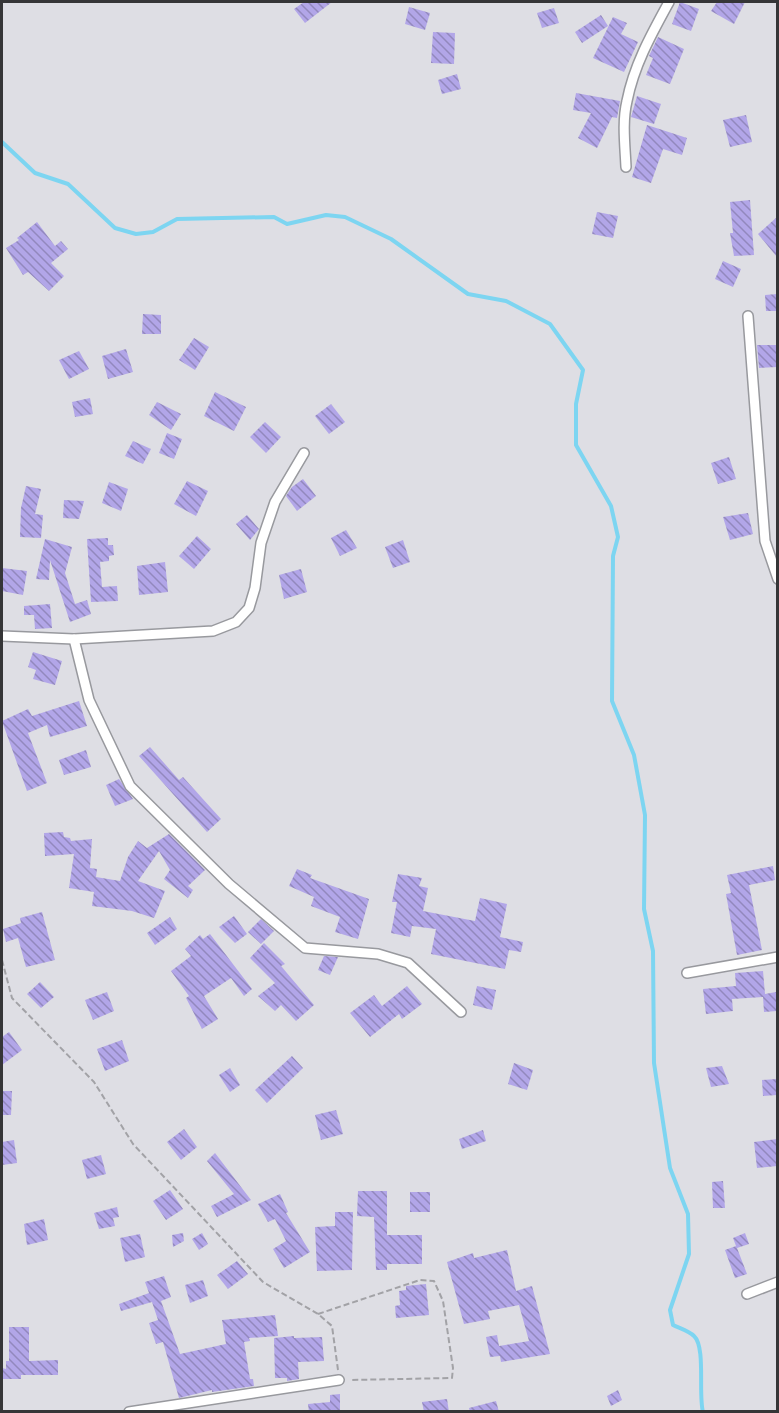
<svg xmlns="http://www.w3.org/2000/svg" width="779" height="1413" viewBox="0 0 779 1413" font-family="Figtree,sans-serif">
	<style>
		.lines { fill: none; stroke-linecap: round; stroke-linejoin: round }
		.stream { stroke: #7dd5f1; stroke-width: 4 }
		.building { fill: url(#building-back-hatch) }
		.minor-casing { stroke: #98999e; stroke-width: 12 }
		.path { stroke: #a2a2a6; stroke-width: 2; stroke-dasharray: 6 3; stroke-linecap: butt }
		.minor { stroke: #fff; stroke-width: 9 }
	</style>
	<defs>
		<pattern id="building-back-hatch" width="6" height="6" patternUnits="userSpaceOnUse" patternTransform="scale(1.5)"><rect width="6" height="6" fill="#b2a6e8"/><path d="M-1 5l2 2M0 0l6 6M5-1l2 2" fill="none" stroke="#9288bd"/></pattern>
	</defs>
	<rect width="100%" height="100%" fill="#dedee4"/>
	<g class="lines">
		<path class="stream" d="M2,142l33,31 33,11 47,44 21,6 17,-2 24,-13 97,-2 13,7 39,-9 19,2 46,22 77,55 38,7 44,23 33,46 -7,34v41l35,61 7,31 -5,19 -1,145 22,54 11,60 -1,94 9,42 1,112 16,105 18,46 1,40 -19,56 3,15c6,3 16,6 21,11 12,11 4,58 9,76"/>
	</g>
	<g class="building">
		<path d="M304,2h28l-27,21 -11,-14z"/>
		<path d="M680,2l19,7 -8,22 -19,-7z"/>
		<path d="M717,2h28l-11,22 -23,-13z"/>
		<path d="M409,7l21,6 -5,17 -20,-6z"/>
		<path d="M554,8l5,15 -17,5 -5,-15z"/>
		<path d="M601,15l7,11 -26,17 -7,-11z"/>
		<path d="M613,17l14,6 -6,11 17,8 -14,30 -31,-14z"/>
		<path d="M433,32l22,1 -1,31 -23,-1z"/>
		<path d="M658,37l26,12 -14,35 -24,-9 7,-17 -4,-2z"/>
		<path d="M457,74l4,15 -19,5 -4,-14z"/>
		<path d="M576,93l44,8 -3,17 -5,-1 -15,31 -19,-10 13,-25 -18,-3z"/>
		<path d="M637,96l24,8 -7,20 -23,-7z"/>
		<path d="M746,115l6,27 -22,5 -7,-27z"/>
		<path d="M647,125l40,13 -5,17 -19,-6 -12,34 -19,-6z"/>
		<path d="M750,200l4,55 -20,1 -4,-23h3l-3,-31z"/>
		<path d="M597,212l21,4 -5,22 -21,-4z"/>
		<path d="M777,217v40l-19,-23z"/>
		<path d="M37,222l18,24 6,-5 7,8 -17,14 13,13 -15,15 -21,-19 -5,3 -17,-27 13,-8 -2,-2z"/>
		<path d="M723,261l18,8 -8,18 -18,-8z"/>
		<path d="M777,294v17h-11l-1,-16z"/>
		<path d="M143,314l18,1v19h-19z"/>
		<path d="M194,338l15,9 -14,23 -16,-10z"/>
		<path d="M757,345h20v22l-18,1z"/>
		<path d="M126,349l7,23 -25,7 -6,-23z"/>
		<path d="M79,351l10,18 -20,10 -10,-19z"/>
		<path d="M215,392l31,15 -12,24 -30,-15z"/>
		<path d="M90,398l3,16 -18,3 -3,-15z"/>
		<path d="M157,402l24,12 -10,16 -22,-15z"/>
		<path d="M331,404l14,18 -16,12 -14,-18z"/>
		<path d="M265,422l16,15 -15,16 -16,-16z"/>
		<path d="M167,433l15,6 -8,20 -15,-6z"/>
		<path d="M133,441l18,8 -8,15 -18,-8z"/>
		<path d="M729,457l7,22 -18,5 -7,-21z"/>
		<path d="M303,479l13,17 -19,15 -11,-15 6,-9z"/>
		<path d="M187,481l21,10 -12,25 -22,-12z"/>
		<path d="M109,482l19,7 -7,22 -19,-8z"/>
		<path d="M26,486l15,3 -6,25 8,1 -2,23 -21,-1 1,-29z"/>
		<path d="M64,500l20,1 -5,18 -16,-1z"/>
		<path d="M748,513l5,21 -23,6 -7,-23z"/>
		<path d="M247,515l12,14 -9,11 -14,-16z"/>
		<path d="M346,530l11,18 -17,8 -9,-18z"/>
		<path d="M197,536l14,13 -17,20 -15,-13z"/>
		<path d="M108,538v7h5l1,10 -5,1v5l-9,1 2,25 15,-1 1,15 -27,1 -4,-63z"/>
		<path d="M45,539l27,8 -7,26 10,31 12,-4 4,14 -21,8 -20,-62 -1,20 -13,-1z"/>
		<path d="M403,540l7,22 -17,6 -8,-21z"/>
		<path d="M165,562l3,30 -29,3 -2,-29z"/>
		<path d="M2,568l25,3 -4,24 -21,-4z"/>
		<path d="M301,569l6,23 -23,7 -5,-24z"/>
		<path d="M50,604l2,24 -17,1 -1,-14h-10v-9z"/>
		<path d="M33,652l29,9 -7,24 -22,-6 3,-9 -8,-3z"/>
		<path d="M79,701l8,25 -37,11 -3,-12 -19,8 19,50 -20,8 -25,-70 26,-12 4,7z"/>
		<path d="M150,747l29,33 4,-3 38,42 -14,13 -68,-76z"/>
		<path d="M86,750l5,17 -27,8 -5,-15z"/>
		<path d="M119,779l14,20 -18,7 -9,-21z"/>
		<path d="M63,832l1,5 6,1 1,3 21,-2 -2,29 7,1 -1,8 24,4 8,-24 10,-16 9,7 22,-14 36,36 -17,16 5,4 -5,8 -24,-19 6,-9 -11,-19 -21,30 27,10 -11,27 -22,-7 -40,-5 2,-14 -25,-4 5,-34 -29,2 -1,-23z"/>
		<path d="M773,866l2,14 -26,5 13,65 -25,5 -11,-61 5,-1 -4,-18z"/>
		<path d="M297,869l15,6 -2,3 59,21 -11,40 -23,-7 5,-15 -29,-11 3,-9 -25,-11z"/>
		<path d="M398,874l24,4 -3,8 9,2 -5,23 52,10 5,-23 27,6 -7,33 23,5 -2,10 -12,-2 -4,19 -74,-15 5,-25 -24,-3 -2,11 -19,-4 6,-31h-5z"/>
		<path d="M42,912l13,48 -29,7 -8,-29 -12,4 -3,-13 18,-6 -1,-5z"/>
		<path d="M234,916l13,18 -12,9 -16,-16z"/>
		<path d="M170,917l7,12 -22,16 -8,-12z"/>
		<path d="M261,919l13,12 -13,13 -13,-12z"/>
		<path d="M210,934l42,55 -8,7 -13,-18 -27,18 14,23 -16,10 -16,-31 3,-2 -18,-25 20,-15 -6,-7 15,-14 3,4z"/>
		<path d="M264,943l21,21 -4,2 33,39 -18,16 -15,-16 -6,6 -17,-15 17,-13 -25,-25z"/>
		<path d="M324,956l14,1 -8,18 -12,-5z"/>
		<path d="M763,971l2,23 11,-2 1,19 -13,1 -1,-15 -31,2 1,12 -27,3 -3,-25 33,-3 -1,-13z"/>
		<path d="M40,982l14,15 -13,11 -14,-14z"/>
		<path d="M407,986l15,18 -20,15 -3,-5 -29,23 -20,-24 24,-18 8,11z"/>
		<path d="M477,986l19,4 -4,20 -19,-5z"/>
		<path d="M107,992l7,19 -21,9 -8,-20z"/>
		<path d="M9,1032l13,18 -20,15v-28z"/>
		<path d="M122,1040l7,21 -24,10 -8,-22z"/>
		<path d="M292,1056l11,12 -36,35 -12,-13z"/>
		<path d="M514,1063l19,7 -6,20 -19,-6z"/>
		<path d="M722,1066l7,18 -18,3 -5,-19z"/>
		<path d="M230,1068l10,17 -10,7 -11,-17z"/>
		<path d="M777,1079v16l-14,1 -1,-16z"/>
		<path d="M2,1091h10l-1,24h-9z"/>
		<path d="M336,1110l7,24 -22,6 -6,-25z"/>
		<path d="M184,1129l13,18 -16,13 -14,-18z"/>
		<path d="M483,1130l3,11 -24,8 -3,-10z"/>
		<path d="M777,1139v27l-20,2 -3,-26z"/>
		<path d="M14,1140l3,23 -15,2v-23z"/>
		<path d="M215,1153l36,47 -34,17 -6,-11 23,-12 -27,-33z"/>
		<path d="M101,1155l5,19 -19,5 -5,-19z"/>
		<path d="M723,1181l2,27h-12l-1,-26z"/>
		<path d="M170,1190l13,19 -17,11 -13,-19z"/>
		<path d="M358,1191h29v44h35v29h-35v6h-11l-2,-53 -17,-1z"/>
		<rect x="410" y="1192" width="20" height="20"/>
		<path d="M280,1194l8,18 -2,1 24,39 -26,16 -11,-19 13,-8 -11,-22 -7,3 -10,-18z"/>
		<path d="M117,1207l2,10 -6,1 2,8 -16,3 -5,-16z"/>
		<path d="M335,1212h18l-1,58 -35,1 -2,-44 20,-1z"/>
		<path d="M44,1219l4,21 -21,5 -3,-21z"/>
		<path d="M183,1233l1,8 -11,6 -1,-12z"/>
		<path d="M202,1233l6,11 -9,6 -7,-11z"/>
		<path d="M745,1233l4,11 -12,4 10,26 -12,4 -10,-28 11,-4 -3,-8z"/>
		<path d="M140,1234l5,23 -20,5 -5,-24z"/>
		<path d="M507,1250l9,41 16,-5 18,68 -49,8 -1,-6 -10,1 -4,-20 11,-2 2,11 30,-5 -10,-36 -31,6 2,8 -26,5 -17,-62 26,-9 1,5z"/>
		<path d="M237,1261l11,13 -20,15 -11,-14z"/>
		<path d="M164,1276l7,21 -10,4 19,53 46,-10 -4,-24 53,-5 3,21 -29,2 1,3 -6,1 6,37h3l1,7 -42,6v-2l-33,8 -16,-56 -7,2 -7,-21 9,-3 -6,-18 -31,9 -2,-7 30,-11 -4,-11z"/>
		<path d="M203,1280l5,16 -18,7 -5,-18z"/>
		<path d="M426,1284l3,31 -33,3 -1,-12 5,-1 -1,-14 7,-1v-4z"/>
		<path d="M9,1327h20v34l29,-1v15h-37v4h-19v-11l4,1v-8h3z"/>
		<path d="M294,1336v2l28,-1 2,24 -26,1 1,17 -12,2v-3h-12l-1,-40z"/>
		<path d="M618,1390l4,10 -11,6 -4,-10z"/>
		<path d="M340,1394v18h-31l-1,-8 22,-2v-7z"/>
		<path d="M447,1399l2,13h-25l-2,-10z"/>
		<path d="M496,1401l3,11h-29l-1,-4z"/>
	</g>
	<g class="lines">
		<defs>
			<g id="minor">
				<path d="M626,167c-1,-22 -4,-45 1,-66 7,-36 25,-68 42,-99"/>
				<path d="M748,316l17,225 13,38"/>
				<path d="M2,636l72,3 139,-8 23,-9 13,-14 6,-20 6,-45 14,-41 29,-49"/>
				<path d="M74,639l15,61 41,86 99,98 76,64 73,6 30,9 53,49"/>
				<path d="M687,973l91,-16"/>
				<path d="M747,1294l31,-12"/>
				<path d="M129,1412l210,-32"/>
			</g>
		</defs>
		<use href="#minor" class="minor-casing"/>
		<g class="path">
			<path d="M2,960l10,38 82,84 39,62 130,138 55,32 14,12 6,44"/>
			<path d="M318,1314l102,-34 14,1 9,20 10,67 -1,10 -102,2"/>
		</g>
		<use href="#minor" class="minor"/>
	</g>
	<rect width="779" height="1413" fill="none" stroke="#353537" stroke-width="6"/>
</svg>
